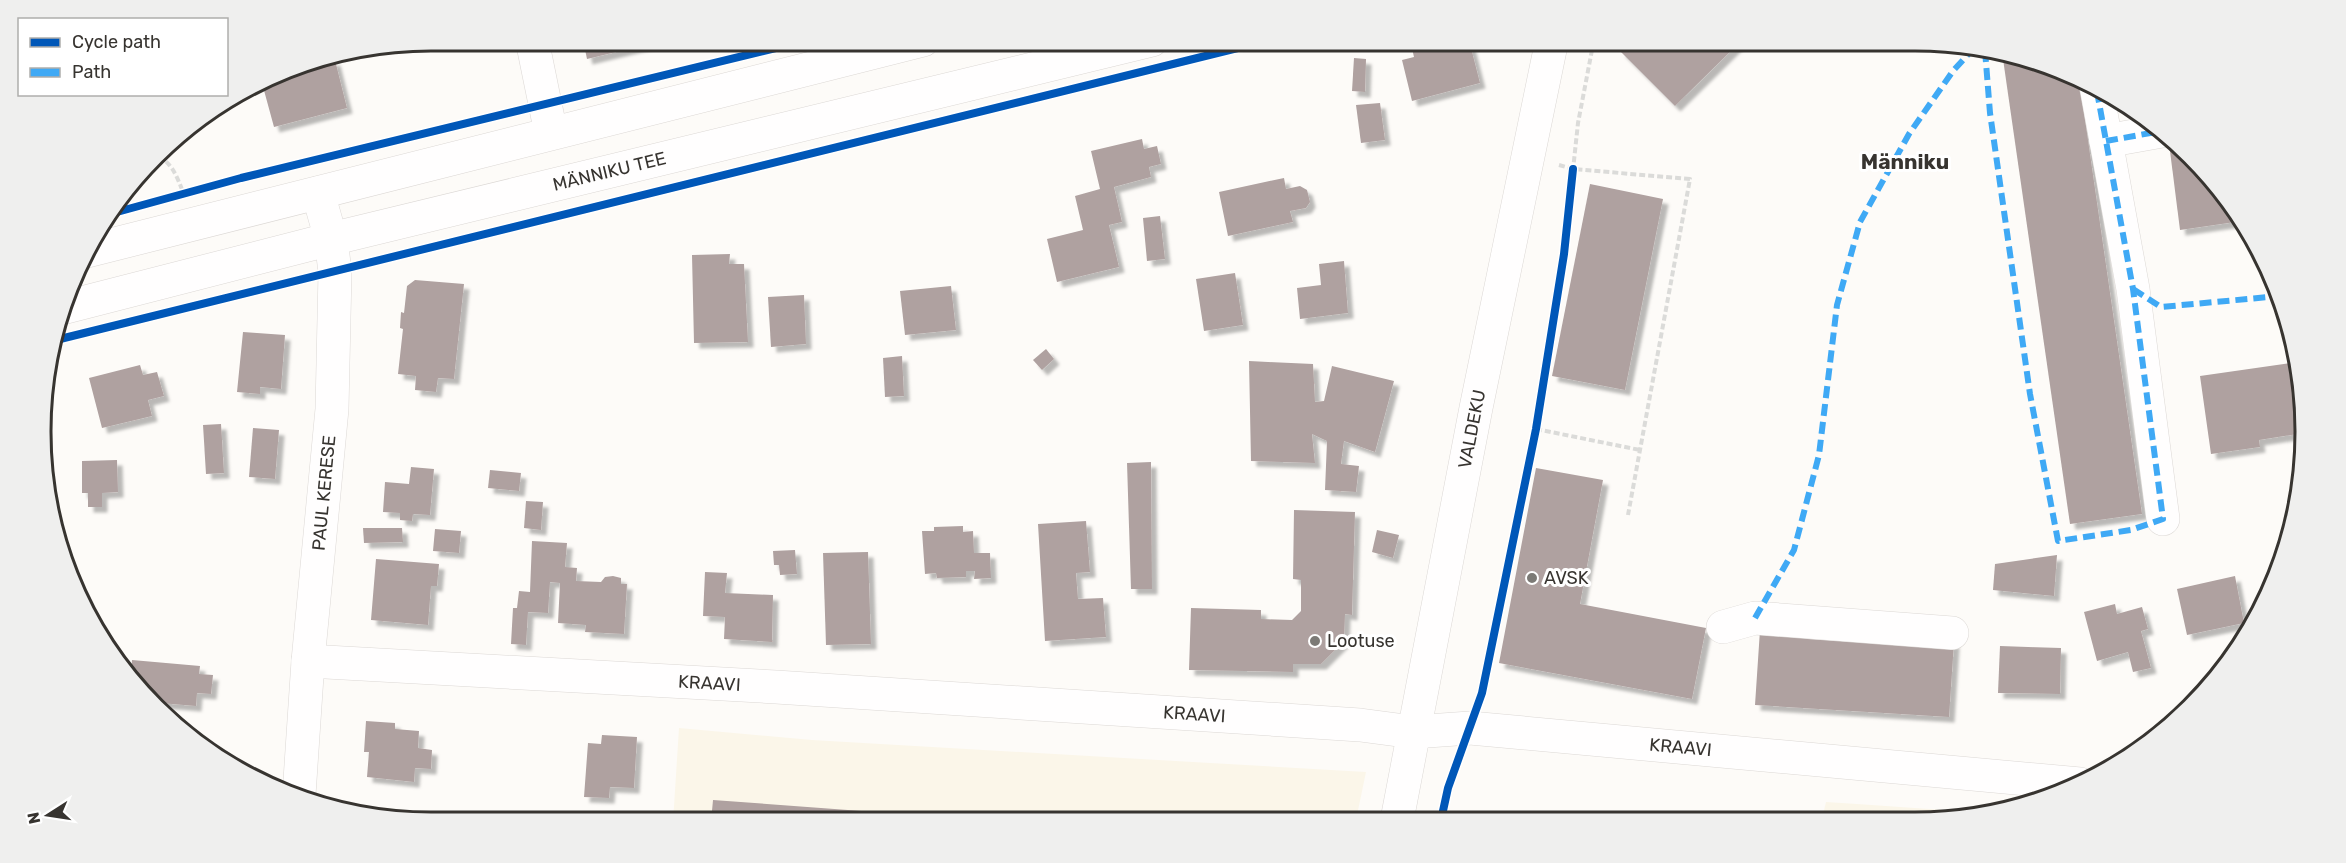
<svg xmlns="http://www.w3.org/2000/svg" width="2346" height="863" viewBox="0 0 2346 863" font-family="Rubik,sans-serif">
	<style>
		.education { fill: #fbf6e9 }
		.building { fill: #afa1a0; filter: url(#shadow) }
		.lines { fill: none; stroke-linecap: round; stroke-linejoin: round }
		.minor-casing { stroke: #dcd8d5; stroke-width: 34 }
		.path { stroke: #dbdbd9; stroke-width: 4; stroke-dasharray: 6 3; stroke-linecap: butt }
		.minor { stroke: #fffefe; stroke-width: 33 }
		.quiet { stroke: #3fa9f5; stroke-width: 6; stroke-dasharray: 12 6; stroke-linecap: butt }
		.cycleway-casing { stroke: #fff; stroke-width: 11 }
		.cycleway { stroke: #0057b8; stroke-width: 8 }
		.poi-dot { fill: #7c7a76; stroke: #fff; stroke-width: 2 }
		.labels { text-anchor: middle; dominant-baseline: central; stroke-width: 6; stroke-linejoin: round; paint-order: stroke }
		.street-label { font-size: 18px; fill: #373430; stroke: #fff }
		.poi-label { font-size: 18px; fill: #373430; stroke: #fff; text-anchor: start }
		.quarter-label { font-size: 21px; font-weight: bold; fill: #373430; stroke: #fff }
		.rim { fill: none; stroke: #373430; stroke-width: 3 }
	</style>
	<defs>
		<filter id="shadow"><feDropShadow dx="5.5" dy="5.5" stdDeviation="1.5" flood-color="#0004"/></filter>
	</defs>
	<rect width="100%" height="100%" fill="#fdfbf8"/>
	<g class="education">
		<path d="M679,728l133,12 554,32 -10,48 -683,2z"/>
		<path d="M1826,802l31,2 130,9 -21,6h-144z"/>
	</g>
	<g class="building">
		<path d="M583,40h78v1l-74,18z"/>
		<path d="M1410,40h59l11,43 -68,18 -10,-41 12,-3z"/>
		<path d="M1631,40h111l-67,66 -55,-55z"/>
		<path d="M2002,52l13,2 64,24 63,436 -72,10z"/>
		<path d="M1354,58l12,1 -1,33 -13,-1z"/>
		<path d="M335,60l12,48 -73,19 -12,-44 20,-13z"/>
		<path d="M1380,103l5,37 -24,3 -5,-38z"/>
		<path d="M1142,139l2,10 13,-3 4,18 -12,3 2,10 -37,10 8,35 -13,3 10,42 -62,15 -10,-43 36,-9 -8,-34 25,-7 -9,-38z"/>
		<path d="M2183,149l25,24 34,48 -62,9 -10,-79z"/>
		<path d="M1284,178l2,11 14,-3 7,4 3,12 -4,6 -16,3 3,11 -65,14 -9,-44z"/>
		<path d="M1590,184l73,15 -38,191 -73,-14z"/>
		<path d="M1160,216l5,43 -18,2 -4,-43z"/>
		<path d="M730,254l-1,10h15l4,78 -54,1 -2,-88z"/>
		<path d="M1344,261l4,52 -48,6 -3,-31 24,-3 -2,-21z"/>
		<path d="M1235,273l8,52 -39,6 -8,-52z"/>
		<path d="M415,280l49,4 -10,95 -16,-1 -2,14 -21,-2 1,-14 -18,-2 5,-45 -3,-1 1,-16 3,1 3,-27z"/>
		<path d="M951,286l5,44 -51,5 -5,-44z"/>
		<path d="M804,295l2,49 -35,3 -3,-50z"/>
		<path d="M243,332l42,3 -4,54 -21,-2v7l-23,-2z"/>
		<path d="M1046,349l8,10 -12,11 -9,-10z"/>
		<path d="M902,356l2,40 -19,1 -2,-39z"/>
		<path d="M1249,361l64,3 2,38 9,-1 8,-35 62,15 -19,71 -31,-11 -3,23 18,2 -3,26 -31,-2 2,-49 -15,-7 3,29 -64,-2z"/>
		<path d="M2298,362l4,18 2,53 -45,7 1,7 -49,7 -11,-78z"/>
		<path d="M140,365l3,10 14,-3 7,24 -16,4 4,16 -50,12 -13,-50z"/>
		<path d="M221,424l3,49 -18,1 -3,-49z"/>
		<path d="M253,428l26,2 -4,49 -26,-2z"/>
		<path d="M117,460l1,32 -16,1v14h-14v-14h-6v-32z"/>
		<path d="M1151,462l1,127h-21l-4,-126z"/>
		<path d="M411,467l23,2 -4,46 -17,-1 -1,7 -12,-1v-7l-17,-1 2,-30 24,2z"/>
		<path d="M1536,468l67,12 -23,124 126,24 -14,71 -193,-36z"/>
		<path d="M490,470l31,3 -2,18 -31,-3z"/>
		<path d="M526,501l17,1 -2,28 -17,-2z"/>
		<path d="M1294,510l61,2 -3,103 -7,-1 -1,27 -23,23h-28v8l-104,-2 2,-62 70,2v9l31,1 9,-9v-31l-8,-1z"/>
		<path d="M1086,521l4,51 -14,1 2,26 25,-1 3,39 -61,4 -7,-117z"/>
		<path d="M963,526v6l10,-1 1,22h16l1,25 -17,1 1,-8h-9v6l-29,1 -1,-5 -11,1 -3,-43h12v-4z"/>
		<path d="M363,528h39l1,14 -39,1z"/>
		<path d="M435,529l26,2 -2,22 -26,-2z"/>
		<path d="M1377,530l22,5 -6,23 -21,-6z"/>
		<path d="M532,541l35,2 -2,24 12,1 -1,13 25,1 4,-5 8,-1 8,2v6h6l-3,50 -39,-2 1,-7 -28,-2 2,-40 -10,-1 -2,31 -20,-1 -2,33 -15,-1 2,-36h4l2,-17 11,1z"/>
		<path d="M795,550l2,24 -17,1 -1,-10h-5l-1,-14z"/>
		<path d="M868,552l3,92 -45,1 -3,-92z"/>
		<path d="M2057,555l-3,41 -61,-6 2,-26z"/>
		<path d="M376,559l63,5 -2,22h-6l-3,39 -57,-5z"/>
		<path d="M705,572l22,1 -2,20 48,2 -1,47 -48,-3 1,-22 -22,-1z"/>
		<path d="M2235,576l9,47 -57,12 -10,-46z"/>
		<path d="M2115,604l2,10 25,-7 6,22 -7,2 10,37 -18,4 -5,-20 -31,9 -13,-49z"/>
		<path d="M1760,630l48,3v6l96,6 50,-3 -5,75 -194,-12z"/>
		<path d="M2000,646l61,2 -1,46 -62,-1z"/>
		<path d="M132,660l68,6 -1,8 14,1 -2,19 -14,-1 -1,13 -36,-3 -29,-30z"/>
		<path d="M366,721l29,2v6l24,2 -1,17 14,2 -1,19 -16,-1 -1,14 -47,-5 2,-25h-5z"/>
		<path d="M602,735l35,2 -3,51 -24,-1 -1,11 -25,-1 4,-54 13,1z"/>
		<path d="M713,800l216,16v5l-218,1z"/>
		<path d="M1490,813l38,6v1h-39z"/>
	</g>
	<g class="lines">
		<defs>
			<g id="minor">
				<path d="M532,40l19,93"/>
				<path d="M2096,86l37,203 30,230"/>
				<path d="M2106,141l56,-10"/>
				<path d="M87,251l836,-211"/>
				<path id="s1" d="M66,307l265,-68 821,-199"/>
				<path d="M1723,627l32,-9 197,15"/>
				<path id="s2" d="M308,661l468,26 584,38 53,7 57,-4 610,56"/>
				<path id="s3" d="M299,795l9,-134 24,-252 3,-137 -4,-33 -13,-46"/>
				<path id="s4" d="M1397,820l79,-412 76,-368"/>
			</g>
		</defs>
		<use href="#minor" class="minor-casing"/>
		<g class="path">
			<path d="M1177,63l93,-23"/>
			<path d="M159,156c14,9 18,21 24,36"/>
			<path d="M1559,165l14,4 117,10 -62,336"/>
			<path d="M1536,429l104,21"/>
			<path d="M1482,694l54,-265 28,-175 14,-131 14,-73 4,-10"/>
			<path d="M1441,820l7,-32 9,-25"/>
		</g>
		<use href="#minor" class="minor"/>
		<g class="quiet">
			<path d="M1985,50l5,63 40,281 28,147 73,-11 32,-11 -30,-230 -37,-203"/>
			<path d="M2106,141l56,-10"/>
			<path d="M2133,289l28,18 119,-11"/>
			<path d="M1755,618l39,-68 25,-95 18,-150 23,-83 49,-88 44,-63 21,-23"/>
		</g>
		<defs>
			<g id="cycleway">
				<path d="M117,212l124,-34 568,-138"/>
				<path d="M56,340l1214,-300"/>
				<path d="M1441,820l7,-32 34,-95 54,-264 28,-175 9,-85"/>
			</g>
		</defs>
		<use href="#cycleway" class="cycleway-casing"/>
		<use href="#cycleway" class="cycleway"/>
	</g>
	<g class="poi-dot">
		<circle cx="1532" cy="578" r="6"/>
		<circle cx="1315" cy="641" r="6"/>
	</g>
	<g class="labels">
		<g class="street-label">
			<text stroke="none"><textPath href="#s1" startOffset="560">MÄNNIKU TEE</textPath></text>
			<text stroke="none"><textPath href="#s4" startOffset="398">VALDEKU</textPath></text>
			<text stroke="none"><textPath href="#s3" startOffset="303">PAUL KERESE</textPath></text>
			<text stroke="none"><textPath href="#s2" startOffset="402">KRAAVI</textPath></text>
			<text stroke="none"><textPath href="#s2" startOffset="888">KRAAVI</textPath></text>
			<text stroke="none"><textPath href="#s2" startOffset="1376">KRAAVI</textPath></text>
		</g>
		<g class="poi-label">
			<text x="1544" y="578">AVSK</text>
			<text x="1327" y="641">Lootuse</text>
		</g>
		<g class="quarter-label">
			<text x="1905" y="161">Männiku</text>
		</g>
	</g>
	<path d="M0 0H2346V863H0ZM431 51H1915A380 380 0 0 1 2295 431V432A380 380 0 0 1 1915 812H431A380 380 0 0 1 51 432V431A380 380 0 0 1 431 51Z" fill="#efefee" fill-rule="evenodd"/>
	<path class="rim" d="M431 51H1915A380 380 0 0 1 2295 431V432A380 380 0 0 1 1915 812H431A380 380 0 0 1 51 432V431A380 380 0 0 1 431 51Z"/>
	<rect x="18" y="18" width="210" height="78" fill="#ffffff" stroke="#afaeac" stroke-width="1.5"/>
	<rect x="30" y="38" width="30" height="9" fill="#0057b8" stroke="#afaeac" stroke-width="1.5"/>
	<text x="72" y="48" font-size="18" fill="#373430">Cycle path</text>
	<rect x="30" y="68" width="30" height="9" fill="#3fa9f5" stroke="#afaeac" stroke-width="1.5"/>
	<text x="72" y="78" font-size="18" fill="#373430">Path</text>
	<g transform="translate(48 815) rotate(258)" stroke="#ffffff" stroke-width="4.5" paint-order="stroke">
	<path d="M0-4.5L10 22L0 15L-10 22Z" fill="#373430"/>
	<text y="-9" font-size="16" font-weight="bold" text-anchor="middle" fill="#373430">N</text>
	</g>
</svg>
